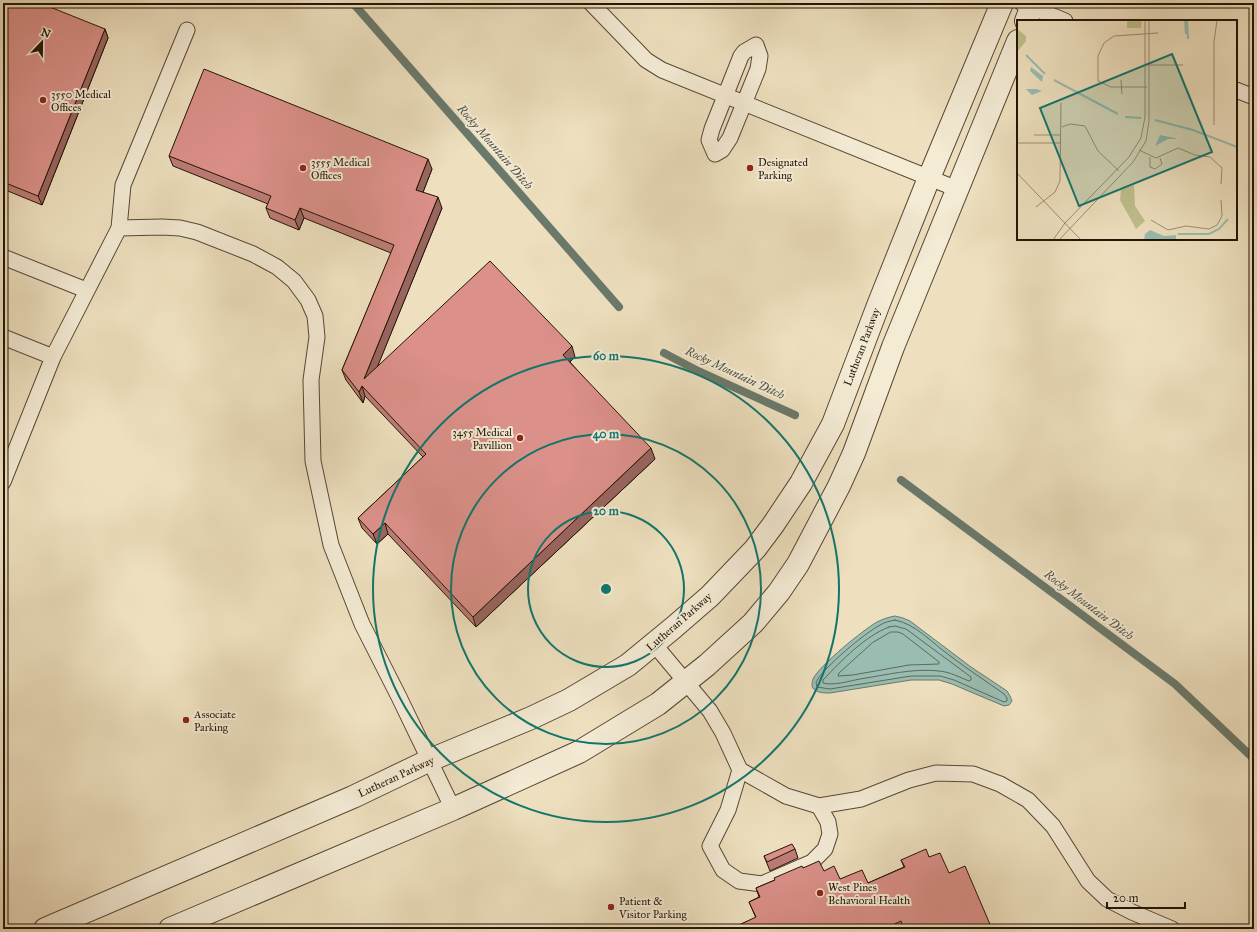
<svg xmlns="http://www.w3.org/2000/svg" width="1257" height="932" viewBox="0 0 1257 932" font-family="'IM FELL Great Primer',serif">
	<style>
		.water { fill: #99bdb1; stroke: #6a796c }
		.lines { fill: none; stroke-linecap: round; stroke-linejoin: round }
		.shore { stroke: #5e685b; stroke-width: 1 }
		.stream { stroke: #6a796c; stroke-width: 8 }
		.service-casing { stroke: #564734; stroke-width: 17 }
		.minor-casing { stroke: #564734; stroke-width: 24 }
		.service { stroke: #f4ebd5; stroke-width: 15 }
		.minor { stroke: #f4ebd5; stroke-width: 22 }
		.wall { fill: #bc7c76; stroke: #231405 }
		.shaded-wall { fill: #996560; stroke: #231405 }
		.building { fill: #db9089; stroke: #231405 }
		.ring { fill: none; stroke: #0f766e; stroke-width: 2 }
		.poi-dot { fill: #8f2418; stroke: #f4ebd5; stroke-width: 1.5 }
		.labels { text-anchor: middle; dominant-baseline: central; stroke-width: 4; stroke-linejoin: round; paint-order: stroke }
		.poi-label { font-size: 11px; fill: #231405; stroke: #f4ebd5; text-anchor: start }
		.street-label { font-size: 11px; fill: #231405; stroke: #f4ebd5 }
		.water-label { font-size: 12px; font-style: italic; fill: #4c4f41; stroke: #f4ebd5 }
		.inset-river { fill: none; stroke: #99bdb1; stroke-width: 2 }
		.inset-road { fill: none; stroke: #9d8e75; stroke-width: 1 }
		.view { fill: #0f766e; fill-opacity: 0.15; stroke: #0f766e; stroke-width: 2 }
		.inset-edge { fill: none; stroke: #231405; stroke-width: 2 }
		.centre { fill: #0f766e; stroke: #f4ebd5; stroke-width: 2 }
		.ring-label { font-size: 12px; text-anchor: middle; font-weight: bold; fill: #0f766e; stroke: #f4ebd5; stroke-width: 4; stroke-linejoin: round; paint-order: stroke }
	</style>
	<rect width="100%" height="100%" fill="#eee0bf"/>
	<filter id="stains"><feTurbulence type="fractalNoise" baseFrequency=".005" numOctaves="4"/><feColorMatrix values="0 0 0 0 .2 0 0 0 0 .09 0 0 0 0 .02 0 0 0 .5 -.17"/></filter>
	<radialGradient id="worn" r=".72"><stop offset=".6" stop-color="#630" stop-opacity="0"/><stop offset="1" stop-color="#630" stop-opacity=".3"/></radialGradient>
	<path class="water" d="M895,616l8,2 7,3 61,46 36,24 3,5 2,5 -3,4 -5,1 -52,-22 -13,-4h-28l-81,13c-5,0 -11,0 -15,-3 -4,-2 -3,-7 -2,-11 7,-14 50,-49 64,-57 6,-3 12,-5 18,-6z"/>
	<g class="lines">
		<g class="shore">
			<path d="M895,620c21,4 37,23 54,35 18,14 37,26 55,39l3,4v3l-3,1 -50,-22 -14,-4h-29l-81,13 -13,-2 -1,-5c8,-15 49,-49 64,-57 5,-3 10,-4 15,-5z"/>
			<path d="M889,627l6,-1 11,3 65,48v3l-2,1c-10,-4 -19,-9 -30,-10 -26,-3 -53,4 -79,8 -11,2 -26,7 -37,4v-3c18,-19 42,-44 66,-53z"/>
			<path d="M891,632h7l5,2 36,28v2l-30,1 -56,10 -15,1 1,-3 33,-30z"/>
		</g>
		<g class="stream">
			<path d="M353,3l266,304"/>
			<path d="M664,353l34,18 97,44"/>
			<path d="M901,480l274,204 79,75"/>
		</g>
		<defs>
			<g id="service">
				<path d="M591,3l55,57 16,10 295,119"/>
				<path d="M1022,3l43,18"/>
				<path d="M756,45l4,11 -2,13 -28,69 -8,12 -7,4 -6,-14 3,-11 29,-73 3,-4z"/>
				<path d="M1236,90l18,7"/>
				<path d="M119,228l43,-1 18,1 17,4 56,22 24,13 17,14 14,19 7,16 2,21 -6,43 2,81 18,84 31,79 37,73 54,112"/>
				<path d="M3,257l83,33"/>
				<path d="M3,337l50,20"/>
				<path d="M3,482l50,-125 66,-129 4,-43 64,-155"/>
				<path d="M654,644l56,67 13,22 17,37 46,26 33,10 42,-7 48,-19 27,-7 37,1 27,10 28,16 25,26 35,55 19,18 25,13 40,17"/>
				<path d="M740,770l-12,40 -18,36 13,24 16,11 23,3 50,-22 13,-13 5,-15 -2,-12 -9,-16"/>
			</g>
			<g id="minor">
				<path d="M1026,21l7,-18"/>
				<path d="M45,929l308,-132 77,-37 101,-42 38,-18 59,-35 45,-37 37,-32 45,-47 18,-24 28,-42 32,-59 46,-121 50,-125 73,-175"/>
				<path d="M170,929l283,-120 126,-57 79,-48 49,-39 46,-42 26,-31 19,-28 41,-78 15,-33 39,-106 125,-306"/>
			</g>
		</defs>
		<use href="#service" class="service-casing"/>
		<use href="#minor" class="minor-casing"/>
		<use href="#service" class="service"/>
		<use href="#minor" class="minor"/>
	</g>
	<g class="wall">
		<path d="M3,7l102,22 3,9 -66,167 -39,-16z"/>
		<path d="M169,156l263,13 -9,23 19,16 -65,159 198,-10 -5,5 85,97 -179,168 -88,-93 -11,10 -15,-16 -4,-10 65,-61 -58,-61 -2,7 -17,-23 -4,-10 49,-117 -87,-35 -5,12 -29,-12 -4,-10 2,-4 -95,-38z"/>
		<path d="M1254,656v12l-2,-7z"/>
		<path d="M795,849l3,9 -28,13 -6,-15z"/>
		<path d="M929,857l20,16 43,56h-251l-2,-4 17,-7 -7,-16 10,-5 -3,-9 47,-20 21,3 16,8 28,4 36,-16 -3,-7z"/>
	</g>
	<g class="shaded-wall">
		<path d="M105,29l3,9 -66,167 -4,-9z"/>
		<path d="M428,159l4,10 -12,31 -4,-10z"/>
		<path d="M438,197l4,11 -74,182 -4,-11z"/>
		<path d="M300,208l4,10 -5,12 -4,-10z"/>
		<path d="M572,346l3,11 -9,8 -3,-10z"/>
		<path d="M362,386l3,10 -2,7 -4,-11z"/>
		<path d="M651,448l4,11 -179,168 -3,-10z"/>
		<path d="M385,523l3,11 -11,10 -4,-10z"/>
	</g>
	<g class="building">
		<path d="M4,3h36l65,26 -67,167 -35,-14v-175z"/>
		<path d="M204,69l224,90 -12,31 22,7 -74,182 126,-118 82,85 -9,9 88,93 -178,169 -88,-94 -12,11 -15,-16 68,-64 -64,-68 -3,6 -17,-22 52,-125 -94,-37 -5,12 -29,-12 5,-12 -102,-40z"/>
		<path d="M1254,656v6l-2,-1z"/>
		<path d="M792,844l3,5 -28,13 -3,-6z"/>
		<path d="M926,849l3,8 11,-4 9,20 16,-7 27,63h-88l-3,-8 -17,8h-143l-2,-4 17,-8 -7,-15 11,-5 -4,-9 19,-8 -1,-2 28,-12 1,2 16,-7 5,10 10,-5 6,13 22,-9 6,13 37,-16 -4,-7z"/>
	</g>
	<g class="ring">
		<circle cx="606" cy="589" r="78"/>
		<circle cx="606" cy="589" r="155"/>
		<circle cx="606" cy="589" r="233"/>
	</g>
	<g class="poi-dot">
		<circle cx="43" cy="100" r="4"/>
		<circle cx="303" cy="168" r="4"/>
		<circle cx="750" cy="168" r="4"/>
		<circle cx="520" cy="438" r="4"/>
		<circle cx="186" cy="720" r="4"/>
		<circle cx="820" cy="893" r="4"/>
		<circle cx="611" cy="907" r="4"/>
	</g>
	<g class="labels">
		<g class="poi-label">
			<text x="51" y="94">3550 Medical<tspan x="51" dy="13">Offices</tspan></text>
			<text x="311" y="162">3555 Medical<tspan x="311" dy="13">Offices</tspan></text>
			<text x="758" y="162">Designated<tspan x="758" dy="13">Parking</tspan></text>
			<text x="512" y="432" text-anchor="end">3455 Medical<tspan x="512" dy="13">Pavillion</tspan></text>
			<text x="194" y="714">Associate<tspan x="194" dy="13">Parking</tspan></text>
			<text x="828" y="887">West Pines<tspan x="828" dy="13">Behavioral Health</tspan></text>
			<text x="619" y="901">Patient &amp;<tspan x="619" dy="13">Visitor Parking</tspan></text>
		</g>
		<g class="street-label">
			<text transform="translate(862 347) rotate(-69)">Lutheran Parkway</text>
			<text transform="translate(679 622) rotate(-41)">Lutheran Parkway</text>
			<text transform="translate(396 777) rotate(-25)">Lutheran Parkway</text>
		</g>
		<g class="water-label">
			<text transform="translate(495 147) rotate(49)">Rocky Mountain Ditch</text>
			<text transform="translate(735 373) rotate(25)">Rocky Mountain Ditch</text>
			<text transform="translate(1089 605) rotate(37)">Rocky Mountain Ditch</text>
		</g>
	</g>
	<g transform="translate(1017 20)">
		<rect width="220" height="220" fill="#eee0bf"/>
		<path d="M110,0h15l-1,8h-14zM0,9l9,7v5l-9,11zM117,165l1,21 10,15 -9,8 -16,-29 1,-10z" fill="#bfc08e"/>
		<path d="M14,47l12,9 -1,6 -12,-11zM9,69h10l6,2 -10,4zM143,115l15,3 1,1h-8l-13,7zM133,210l14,6 12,-1v4l-32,1 1,-6z" fill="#99bdb1"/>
		<path class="inset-river" d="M168,0l1,14M170,0l1,19M9,35l19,19M37,60l64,34M108,97l16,1M138,100l38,10 44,17M161,214h31l10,-5 9,-10"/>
		<path class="inset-road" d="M130,45h36M104,60l1,14M130,67h-36l-13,-6v-25l6,-13 10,-7 44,-3M197,105v-83l3,-22M45,107l8,-3 15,2 13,25 21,20M17,115h27M0,123h44M122,130l17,8 22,-10 17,7 15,2 12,11 -1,16M133,137v10l5,2 7,-5 -2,-6M0,153l64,67M19,187l19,-15 5,-11 1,-78M134,200l17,10 18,-4 23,3 8,-4 5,-9 -1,-16M36,220l12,-17 64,-66 12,-19 4,-21v-97M42,220l74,-78 13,-21 3,-20v-101"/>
		<path class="view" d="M155,34l40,98 -133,54 -39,-98z"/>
		<rect width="220" height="220" class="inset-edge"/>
	</g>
	<circle cx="606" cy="589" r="6" class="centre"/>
	<g class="ring-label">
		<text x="606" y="360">60 m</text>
		<text x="606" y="438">40 m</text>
		<text x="606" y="515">20 m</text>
	</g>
	<rect width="1257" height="932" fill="none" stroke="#eee0bf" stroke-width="16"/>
	<rect x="4" y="4" width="1249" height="924" fill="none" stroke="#231405" stroke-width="2"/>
	<rect x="8" y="8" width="1241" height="916" fill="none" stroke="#231405"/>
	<g transform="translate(42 42) rotate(22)" stroke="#f4ebd5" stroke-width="3" paint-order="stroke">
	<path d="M0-3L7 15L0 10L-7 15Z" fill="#231405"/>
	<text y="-6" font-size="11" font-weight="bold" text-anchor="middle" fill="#231405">N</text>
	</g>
	<path d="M1107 902v6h78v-6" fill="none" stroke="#231405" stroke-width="2"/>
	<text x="1113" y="902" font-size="12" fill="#231405" stroke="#f4ebd5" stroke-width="3" paint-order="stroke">20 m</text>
	<rect width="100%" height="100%" filter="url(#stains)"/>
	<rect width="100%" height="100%" fill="url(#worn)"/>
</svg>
